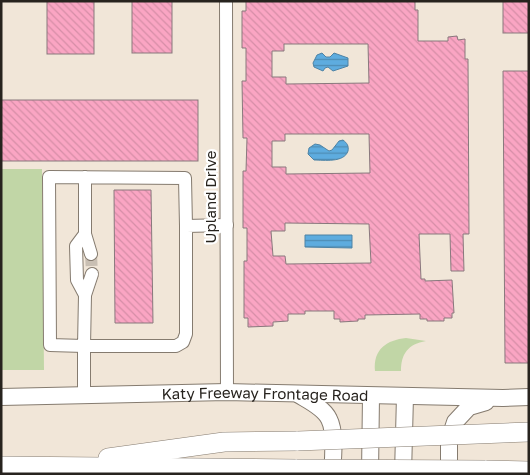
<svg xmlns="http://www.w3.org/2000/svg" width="530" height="475" viewBox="0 0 530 475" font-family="'Golos Text',sans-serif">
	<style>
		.green { fill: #c1d6a6 }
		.water { fill: url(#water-rules); stroke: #4e83a5 }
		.building { fill: url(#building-back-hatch); stroke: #89787d; fill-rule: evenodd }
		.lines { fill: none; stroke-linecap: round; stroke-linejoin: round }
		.minor-tunnel { stroke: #c9bfb3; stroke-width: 12; stroke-dasharray: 12 6; stroke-linecap: butt }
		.minor-casing { stroke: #857b6f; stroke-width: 14 }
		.major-casing { stroke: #857b6f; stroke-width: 18 }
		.highway-casing { stroke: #857b6f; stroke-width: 20 }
		.minor { stroke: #fff; stroke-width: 12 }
		.major { stroke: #fff; stroke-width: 16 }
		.highway { stroke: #fff; stroke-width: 19 }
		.highway-bridge-casing { stroke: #857b6f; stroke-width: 20; stroke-linecap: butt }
		.highway-bridge { stroke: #fff; stroke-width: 19 }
		.labels { text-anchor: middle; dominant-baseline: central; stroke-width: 4.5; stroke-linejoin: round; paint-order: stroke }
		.street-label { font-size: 15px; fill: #27231e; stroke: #fff }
	</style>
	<defs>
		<pattern id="water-rules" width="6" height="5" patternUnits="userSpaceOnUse" patternTransform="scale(1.25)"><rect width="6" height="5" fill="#5eacdf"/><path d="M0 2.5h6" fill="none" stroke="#4e8cb4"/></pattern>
		<pattern id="building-back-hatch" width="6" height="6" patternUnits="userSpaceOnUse" patternTransform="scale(1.25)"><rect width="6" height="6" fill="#faa5c3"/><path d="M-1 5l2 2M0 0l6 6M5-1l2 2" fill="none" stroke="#d68ea7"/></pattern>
	</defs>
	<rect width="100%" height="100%" fill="#f1e6d8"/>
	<g class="green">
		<path d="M1,169h41l2,201h-43z"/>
		<path d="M406,338l20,3c-18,3 -25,13 -25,30h-26c-2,-22 12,-31 31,-33z"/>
	</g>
	<g class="water">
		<path d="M322,53l4,4h4l4,-4 14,5v8l-15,5 -5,-4 -3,1 -2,3 -9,-4 -1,-4 4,-8z"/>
		<path d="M343,140c4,3 6,6 5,11 -4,12 -24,9 -34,9l-6,-6 1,-6 6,-4 5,1 9,6 3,-1 7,-9z"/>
		<path d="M305,235h47v13l-47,-1z"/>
	</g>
	<g class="building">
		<rect x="47" y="1" width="47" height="53"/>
		<rect x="132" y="1" width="40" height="52"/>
		<path d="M246,1h169v9h3v31h30v-4l9,-1 1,4 7,-1v20h3l1,175h-6l1,37h-13l-1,-37h-31l2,45h4v2l27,-1 2,33h-2v5h-8v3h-17v-2h-7v-5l-55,1v4h-7v2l-18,1v-3h-6v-8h-29v3h-17v7l-15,1v4l-25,1v-9h-4v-57h3v-33h-4v-57h3l1,-33h-4l-1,-57h4v-33h-4v-37h4zM284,44h84l1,39 -83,1v-7h-14v-26h12zM285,134h84l1,39 -84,1v-7h-14v-26h13zM285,223l84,1 2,39 -85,1 -1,-8h-12l-2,-25h14z"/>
		<rect x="503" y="1" width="26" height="32"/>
		<path d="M503,71h26v292h-24z"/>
		<rect x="1" y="100" width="197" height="61"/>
		<path d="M114,190h37l2,133h-38z"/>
	</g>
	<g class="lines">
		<path class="minor-tunnel" d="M91,254l1,20"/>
		<defs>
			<g id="minor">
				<path d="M226,1l1,391"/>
				<path d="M85,177v57l-9,12 1,34 8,15 -1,51 -34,-1 -1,-168 136,1 1,48"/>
				<path d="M85,234l6,20"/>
				<path d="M85,295l7,-21"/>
				<path d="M84,395v-49h92l7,-4 3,-8v-108l41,-1"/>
			</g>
			<g id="major">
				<path d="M299,395c10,6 25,13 30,24 7,13 4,40 3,55"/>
				<path id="s1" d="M1,397l226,-5 276,6 26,-1"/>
				<path d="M370,474l1,-78"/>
				<path d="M403,474l2,-78"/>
				<path d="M449,474v-34l6,-18 14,-15 17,-5"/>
			</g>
			<g id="highway">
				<path d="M108,458l116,-16 74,-1"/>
				<path d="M1,466l296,3"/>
				<path d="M485,470l44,1"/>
			</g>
		</defs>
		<use href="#minor" class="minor-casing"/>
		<use href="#major" class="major-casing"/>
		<use href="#highway" class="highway-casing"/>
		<use href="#minor" class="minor"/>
		<use href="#major" class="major"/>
		<use href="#highway" class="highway"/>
		<defs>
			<g id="highway-bridge">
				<path d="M298,441l231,-9"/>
				<path d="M297,469l188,1"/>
			</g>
		</defs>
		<use href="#highway-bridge" class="highway-bridge-casing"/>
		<use href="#highway-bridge" class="highway-bridge"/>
	</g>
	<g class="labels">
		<g class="street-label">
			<text transform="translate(210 197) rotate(-90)">Upland Drive</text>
			<text stroke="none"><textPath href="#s1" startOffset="264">Katy Freeway Frontage Road</textPath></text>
		</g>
	</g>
	<rect width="530" height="475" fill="none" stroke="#27231e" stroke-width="5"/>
</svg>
